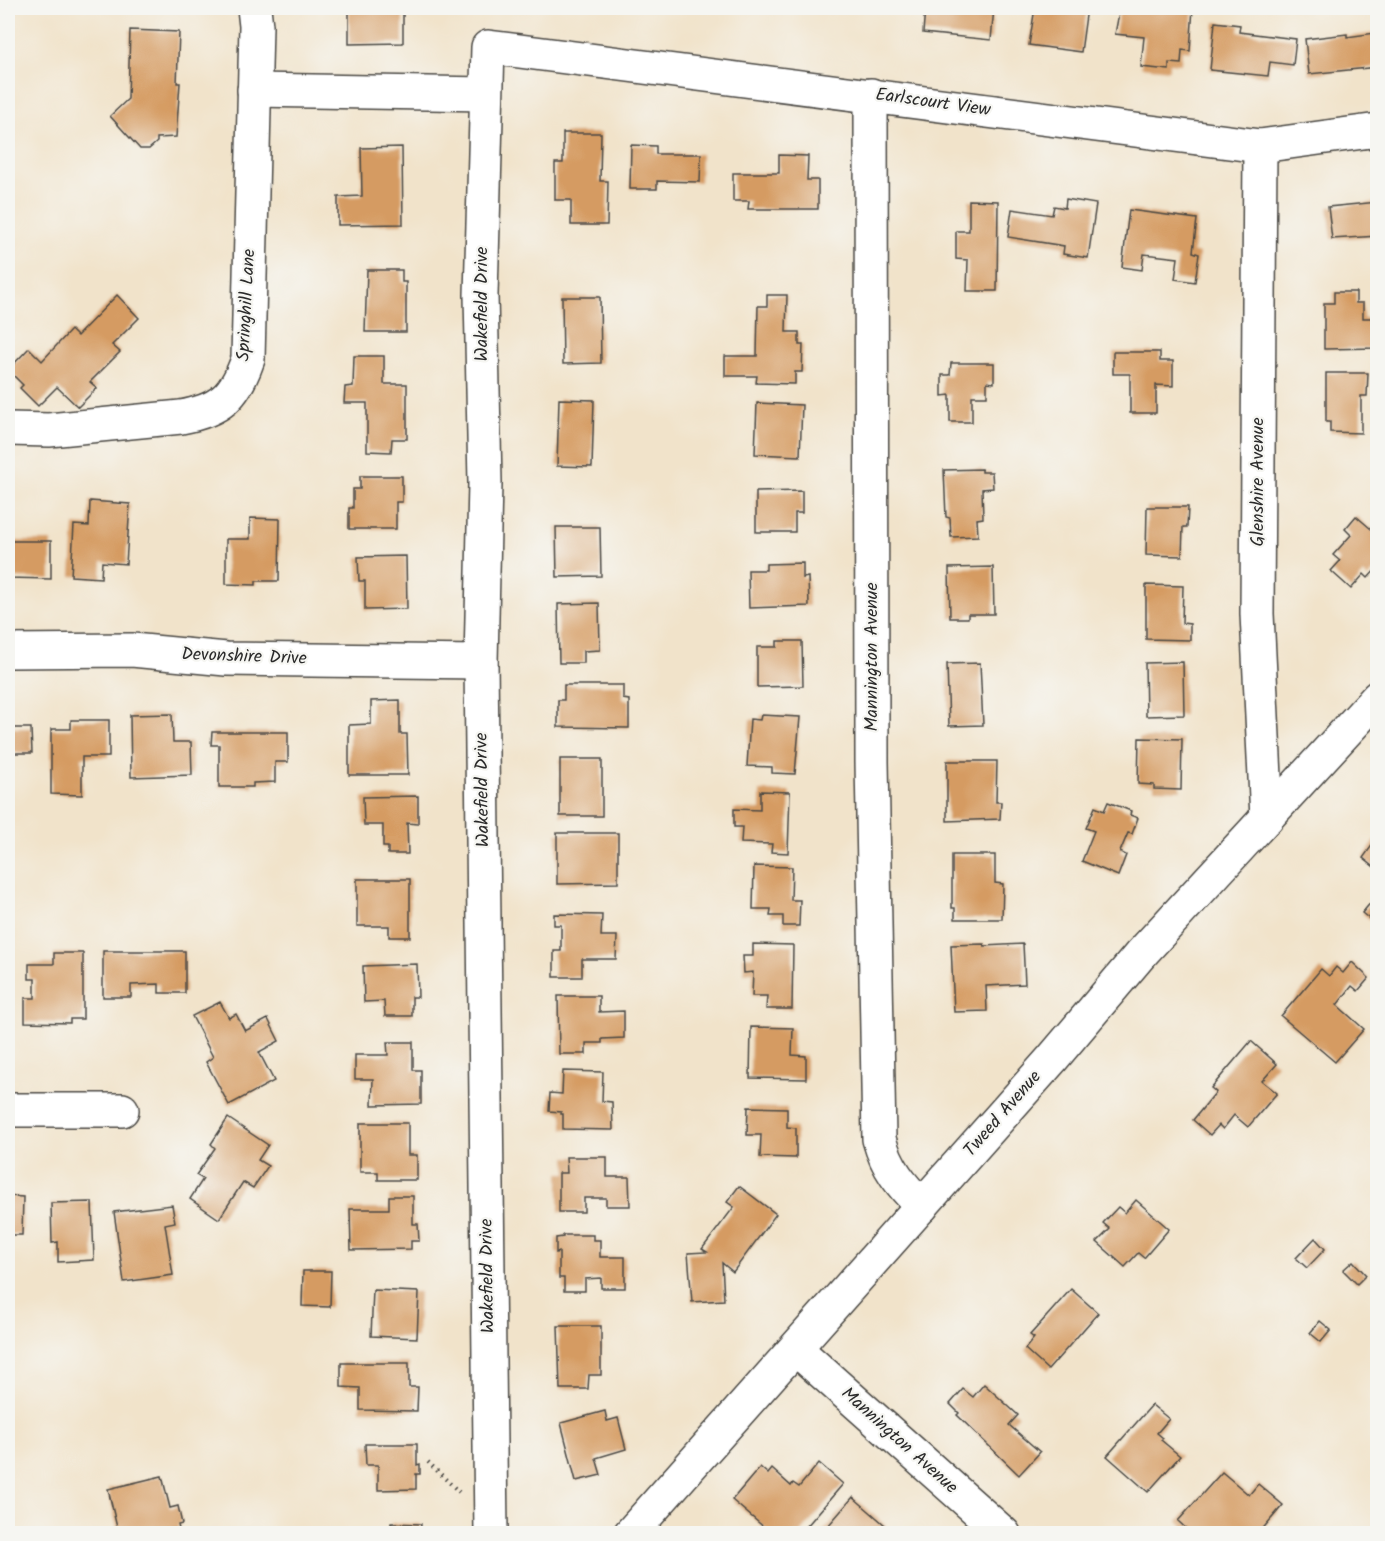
<svg xmlns="http://www.w3.org/2000/svg" width="1385" height="1541" viewBox="0 0 1385 1541" font-family="Kalam,sans-serif">
	<style>
		.building { fill: #d59b62 }
		.lines { fill: none; stroke-linecap: round; stroke-linejoin: round }
		.minor-casing { stroke: #494743; stroke-width: 36 }
		.path { stroke: #494743; stroke-width: 4; stroke-dasharray: 1.5 4.5; stroke-linecap: butt }
		.minor { stroke: #fff; stroke-width: 33 }
		.labels { text-anchor: middle; dominant-baseline: central; stroke-width: 4.5; stroke-linejoin: round; paint-order: stroke }
		.street-label { font-size: 18px; fill: #2b2b2b; stroke: #f6f6f2 }
	</style>
	<rect width="100%" height="100%" fill="#f6f6f2"/>
	<filter id="ink" filterUnits="userSpaceOnUse"><feTurbulence type="fractalNoise" baseFrequency=".0167" numOctaves="2"/><feDisplacementMap in="SourceGraphic" scale="12" xChannelSelector="R" yChannelSelector="G"/><feConvolveMatrix kernelMatrix="1 2 1 2 8 2 1 2 1" color-interpolation-filters="sRGB"/></filter>
	<filter id="wash" filterUnits="userSpaceOnUse"><feTurbulence type="fractalNoise" baseFrequency=".008" numOctaves="4" result="noise"/><feDisplacementMap in="SourceGraphic" scale="24" xChannelSelector="R" yChannelSelector="G"/><feGaussianBlur stdDeviation="1.35" result="paint"/><feColorMatrix in="noise" values="0 0 0 0 0 0 0 0 0 0 0 0 0 0 0 0 0 1.4 0 .05"/><feComposite in="paint" operator="in"/></filter>
	<g filter="url(#wash)">
		<rect width="100%" height="100%" fill="#f1e3ca"/>
		<g id="blocks">
			<g class="building">
				<path d="M8,8h6l-5,25h-1z"/>
				<path d="M349,8h54v35l-54,1z"/>
				<path d="M925,8h69l-3,32 -68,-7z"/>
				<path d="M1035,8h52l-6,44 -52,-7z"/>
				<path d="M1120,8h73l-3,43 -8,-1 -1,14 -12,-1v7l-28,-3 3,-30 -29,-3z"/>
				<path d="M1215,22l25,3 -1,7 57,7 -3,26 -23,-3 -2,14 -58,-6z"/>
				<path d="M130,30l49,2 -2,51h3l-4,54 -19,1v4l-8,7h-9l-30,-33 18,-17z"/>
				<path d="M1375,33l3,34 -69,7 -4,-35 42,-5v3z"/>
				<path d="M563,133h38l-1,48h8l-1,44h-36v-25h-16v-37h8z"/>
				<path d="M631,145l25,1v8h45l-1,28 -43,-1v8h-27z"/>
				<path d="M402,147l1,77 -65,1v-28l24,-1 -1,-48z"/>
				<path d="M779,155l29,1 -1,24h11v29h-70l1,-8h-16v-28h46z"/>
				<path d="M1066,199l30,5 -8,54 -25,-4 1,-8 -56,-9 4,-28 40,6 2,-9 11,2z"/>
				<path d="M969,200l29,1 -1,90h-30l1,-31 -12,-1v-28h13z"/>
				<path d="M1378,202v34l-46,3 -4,-32z"/>
				<path d="M1129,210l68,9 -4,33 6,2 -4,28 -20,-3 3,-21 -34,-4 -2,16 -20,-3z"/>
				<path d="M367,270h35v12h4v50h-41z"/>
				<path d="M1334,292h22v11h7v15h15v30l-54,1v-46h10z"/>
				<path d="M117,295l22,23 -27,27 8,7 -30,30 7,6 -19,19 -21,-20 -19,19 -18,-18 3,-3 -15,-15 21,-22 13,13 29,-31 6,6z"/>
				<path d="M767,295h20l-1,37h13v13h4l-1,27h-7v12l-39,-1 1,-7h-32v-20h32l1,-50h9z"/>
				<path d="M562,297h38l1,66 -38,1z"/>
				<path d="M1113,352h47v9h13v25l-17,-1v28h-26v-39h-17z"/>
				<path d="M354,356h30v28h23v55h-15l-1,13 -24,-1v-48h-23l1,-16 8,-1z"/>
				<path d="M951,363h43v20l-7,-1v14h-15v26h-22v-27l-8,1v-21h8z"/>
				<path d="M1326,373h42l-1,23h-6v37l-31,-1v-10h-4z"/>
				<path d="M559,399l35,1 -2,67 -35,-1z"/>
				<path d="M757,403l45,2 -2,51 -45,-2z"/>
				<path d="M982,469v3h10l1,16 -11,1 1,29 -6,1 1,17 -27,1 -1,-19 -4,-1 -2,-47z"/>
				<path d="M360,476h42v26h-6v27h-47v-21h4v-19h7z"/>
				<path d="M802,491v22h-7v19h-39v-40z"/>
				<path d="M90,501l40,3 -4,60 -24,-2 -1,16 -30,-2 3,-51 15,1z"/>
				<path d="M1147,507h41l-1,20h-4l-1,29 -36,-1z"/>
				<path d="M1356,516l22,19v32l-10,11 -4,-4 -13,15 -20,-18 9,-10 -7,-6 18,-20 -6,-6z"/>
				<path d="M250,518l30,1 -1,62h-23v4l-30,-1v-45h24z"/>
				<path d="M556,527h44l1,49 -44,1z"/>
				<path d="M8,541h43v38l-43,-1z"/>
				<path d="M406,556l1,53 -42,1v-29h-6l-1,-24z"/>
				<path d="M803,563v15l5,-1 1,29 -60,2 -1,-38h18v-6z"/>
				<path d="M993,567l1,47h-26v4h-18l-1,-50z"/>
				<path d="M1146,585l37,1 -1,37 8,1v16l-44,-1z"/>
				<path d="M599,603l1,47 -16,1v12h-25l-1,-59z"/>
				<path d="M777,641h25l1,45 -46,1v-40h20z"/>
				<path d="M1183,662l1,53 -38,1 -1,-53z"/>
				<path d="M980,663l3,62 -34,1 -2,-62z"/>
				<path d="M564,685h59v14l6,1v28l-71,-1v-27h6z"/>
				<path d="M400,700v34h7l1,41h-59v-50l22,-1v-23z"/>
				<path d="M172,714l1,28h18l1,33 -61,2 -1,-62z"/>
				<path d="M761,715l39,2 -5,57 -23,-1v-6l-25,-1 3,-47 10,1z"/>
				<path d="M71,720h38v37h-27v38l-31,-1v-65h20z"/>
				<path d="M8,728h23l1,25h-24z"/>
				<path d="M212,732h76v30h-13v20l-22,1v4h-34v-42h-8z"/>
				<path d="M1139,738l43,1 -1,51 -27,-1v-4l-16,-1z"/>
				<rect x="560" y="759" width="42" height="57"/>
				<path d="M947,761h50l-1,41h5l-1,17 -53,2z"/>
				<path d="M760,791l30,1 -2,61 -17,-1 1,-8 -31,-1 1,-16h-8v-18l26,1z"/>
				<path d="M418,796v28l-11,-1 1,31h-20v-7h-5v-22h-19l-1,-28z"/>
				<path d="M1108,802l23,9 -1,4 8,3 -6,16 -4,-1 -8,19 6,3 -8,21 -36,-15 12,-30 -8,-3 9,-21 9,4z"/>
				<path d="M557,833h61v50l-61,1z"/>
				<path d="M1378,837v33l-15,-12z"/>
				<path d="M952,855h43v28l8,1 -1,35h-47v-11h-3z"/>
				<path d="M754,866l38,1 -1,33h9l-1,26h-16v-10h-13l1,-7h-18z"/>
				<path d="M357,879h53v58h-21v-11h-32z"/>
				<path d="M1378,894v32l-16,-13z"/>
				<path d="M554,914l48,1 -1,21h16l-1,23h-34v18h-28v-26h7v-26h-7z"/>
				<path d="M753,944l40,1 -1,64h-26l1,-13h-15l1,-24 -9,1 -1,-17h10z"/>
				<path d="M984,944v2l39,-2 2,40 -39,2 1,25 -33,1 -3,-67z"/>
				<path d="M103,951h82v42h-26v-9l-28,1v12h-28z"/>
				<path d="M54,953h29v66h-13v4l-45,-1v-24h10v-19h-6v-15h25z"/>
				<path d="M1352,962l17,16 -11,13 -6,-5 -15,19 27,24 -29,33 -54,-46 40,-47 8,7 7,-9 7,6z"/>
				<path d="M417,964l1,33h-6v19h-27l-1,-15 -20,1 -1,-36z"/>
				<path d="M558,996h41v16l25,-1v27l-22,1v4h-16v11h-27z"/>
				<path d="M220,1002l9,16 7,-4 9,17 23,-12 11,22 -20,11 15,29 -45,24 -23,-43 7,-5 -21,-41z"/>
				<path d="M751,1027l42,1 -1,27 14,1v23l-56,-1z"/>
				<path d="M1251,1041l26,23 -15,17 15,12 -29,34 -14,-12 -11,14 -4,-4 -9,10 -17,-15 23,-28 -5,-4z"/>
				<path d="M387,1042h26v28h8v34l-49,1 1,-26h-18v-24h33z"/>
				<path d="M563,1071l40,1 -1,29 10,1 1,28 -50,-1v-15h-2v-2l-12,-1 1,-18 12,1z"/>
				<path d="M748,1107l39,1v19l9,1v30l-36,-1 1,-22h-14z"/>
				<path d="M228,1118l40,27 -10,15 10,6 -15,22 -10,-6 -24,37 -29,-20 13,-20 -7,-4 19,-27 -4,-4z"/>
				<path d="M360,1123h48v32h9v25h-39v-8h-18z"/>
				<path d="M566,1157h41v20h22l1,29h-24v-8h-22v14h-25v-39h8z"/>
				<path d="M739,1186l37,28 -43,58 -11,-9 2,37 -32,2 -4,-49 19,-1 -5,-3 32,-42 -7,-5z"/>
				<path d="M8,1196l15,1 -1,38h-14z"/>
				<path d="M389,1196h24v28h5l1,17h-8v8l-60,1 -1,-41h39z"/>
				<path d="M1136,1200l33,29 -25,29 -6,-5 -13,14 -28,-25 13,-13 -7,-6 15,-16 7,6z"/>
				<path d="M92,1202l2,58 -36,2v-20l-6,1 -1,-40z"/>
				<path d="M172,1205l3,17 -10,2 8,51 -49,7 -10,-70z"/>
				<path d="M563,1235h30v5h7v17h25v31h-24v-10l-16,1v12h-21v-13h-5v-26l-3,1v-15l7,-1z"/>
				<path d="M1315,1238l10,11 -18,19 -11,-10z"/>
				<path d="M1353,1261l13,14 -9,9 -14,-14z"/>
				<path d="M303,1271h28l-1,36 -28,-1z"/>
				<path d="M1071,1289l27,24 -50,57 -23,-21 9,-11 -4,-3z"/>
				<path d="M373,1290l46,2 -2,46 -46,-2z"/>
				<path d="M1320,1321l11,9 -10,12 -11,-9z"/>
				<path d="M558,1326h43v49h-12l-1,14h-28z"/>
				<path d="M341,1363h68v24h9l-1,24 -57,-1v-22l-19,-1z"/>
				<path d="M984,1384l34,31 -9,10 31,27 -21,23 -62,-60 2,-2 -9,-9 13,-15 10,8z"/>
				<path d="M1152,1405l17,14 -12,14 6,5 -2,2 19,16 -32,36 -41,-36z"/>
				<path d="M605,1411l2,10 11,-3 8,31 -30,9 5,17 -25,6 -15,-58z"/>
				<path d="M365,1444h52v21l3,-1v10h-4v15l-38,1v-25h-12z"/>
				<path d="M819,1463l24,21 -43,50h-28l-40,-34 28,-33 8,7 4,-5 19,17 2,-3 6,4z"/>
				<path d="M1222,1472l27,23 9,-11 25,21 -23,27 2,2h-70l-14,-13z"/>
				<path d="M162,1476l8,32 8,-2 4,18 -4,1 2,9h-53l-1,-4 -8,2 -10,-43z"/>
				<path d="M853,1497l40,35 -2,2h-70z"/>
				<path d="M391,1523l30,1 -1,10h-30z"/>
			</g>
		</g>
	</g>
	<g filter="url(#ink)">
		<use href="#blocks" fill-opacity="0" stroke="#494743" stroke-width="1.5"/>
		<g class="lines">
			<defs>
				<g id="minor">
					<path d="M254,90l232,4"/>
					<path d="M871,95l1,667 7,377c8,29 22,46 43,67"/>
					<path d="M1260,146l-3,468 10,204"/>
					<path d="M8,429l41,1 132,-13c39,-7 54,-20 67,-58l8,-333 -2,-18"/>
					<path d="M8,651l124,-1 94,9 255,3"/>
					<path d="M8,1110h114"/>
					<path d="M796,1349l208,185"/>
					<path d="M491,1534l-10,-872 4,-179 -4,-188 7,-248 772,99 118,-16"/>
					<path d="M630,1534l422,-475 88,-104 238,-258"/>
				</g>
			</defs>
			<use href="#minor" class="minor-casing"/>
			<path class="path" d="M428,1462l31,30"/>
			<use href="#minor" class="minor"/>
		</g>
	</g>
	<g class="labels">
		<g class="street-label">
			<text transform="translate(933 103) rotate(8)">Earlscourt View</text>
			<text transform="translate(482 304) rotate(-90)">Wakefield Drive</text>
			<text transform="translate(247 305) rotate(-87)">Springhill Lane</text>
			<text transform="translate(1258 482) rotate(-90)">Glenshire Avenue</text>
			<text transform="translate(244 657) rotate(2)">Devonshire Drive</text>
			<text transform="translate(872 657) rotate(-90)">Mannington Avenue</text>
			<text transform="translate(483 790) rotate(-91)">Wakefield Drive</text>
			<text transform="translate(1003 1114) rotate(-49)">Tweed Avenue</text>
			<text transform="translate(488 1276) rotate(-91)">Wakefield Drive</text>
			<text transform="translate(899 1441) rotate(42)">Mannington Avenue</text>
		</g>
	</g>
	<rect width="1385" height="1541" fill="none" stroke="#f6f6f2" stroke-width="30"/>
</svg>
